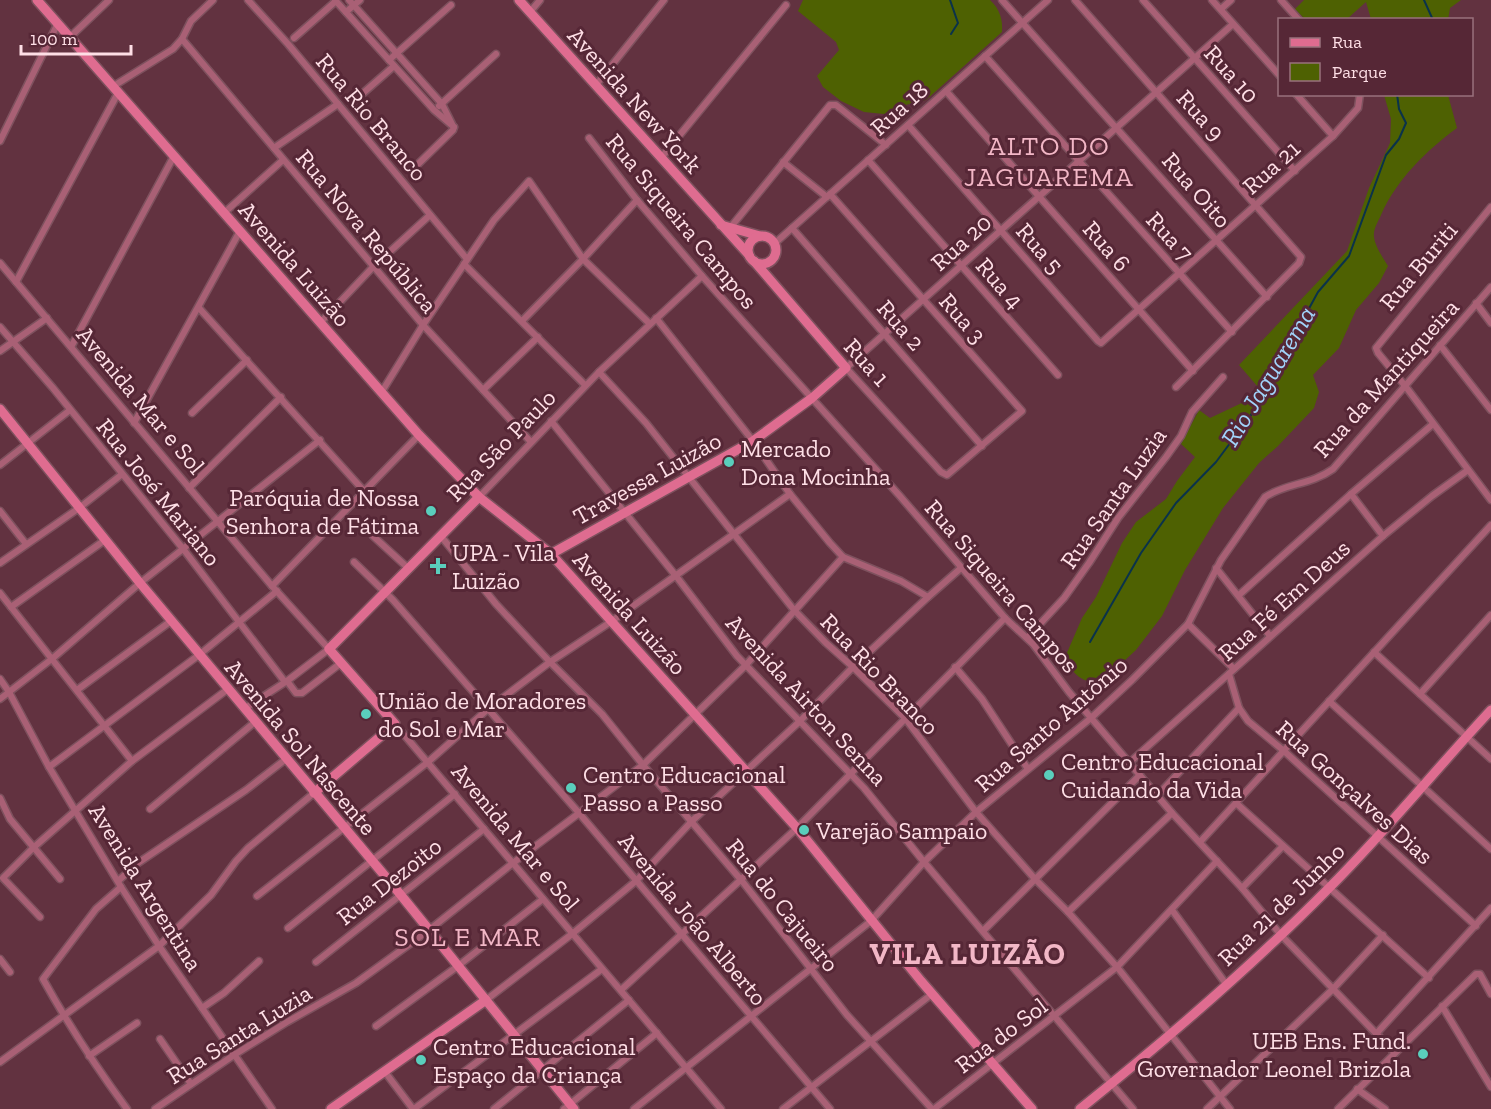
<svg xmlns="http://www.w3.org/2000/svg" width="1491" height="1109" viewBox="0 0 1491 1109" font-family="'Zilla Slab',serif">
	<style>
		.green { fill: #4e6102 }
		.lines { fill: none; stroke-linecap: round; stroke-linejoin: round }
		.stream { stroke: #0a324b; stroke-width: 2 }
		.street-casing { stroke: #7e515e; stroke-width: 9 }
		.secondary-casing { stroke: #7e515e; stroke-width: 12 }
		.street { stroke: #a96075; stroke-width: 6 }
		.secondary { stroke: #df6c90; stroke-width: 9 }
		.poi-dot { fill: #5acebc; stroke: #562736; stroke-width: 2 }
		.labels { text-anchor: middle; dominant-baseline: central; stroke-width: 6; stroke-linejoin: round; paint-order: stroke }
		.street-label { font-size: 24px; fill: #fedfe6; stroke: #562736 }
		.poi-label { font-size: 24px; fill: #fedfe6; stroke: #562736; text-anchor: start }
		.water-label { font-size: 26px; font-style: italic; fill: #a1d3f9; stroke: #562736 }
		.quarter-label { font-size: 27px; letter-spacing: 1.5px; fill: #f2b7c6; stroke: #562736 }
		.district-label { font-size: 30px; font-weight: bold; letter-spacing: 1.5px; fill: #f2b7c6; stroke: #562736 }
	</style>
	<rect width="100%" height="100%" fill="#623240"/>
	<g class="green">
		<path d="M803,0h187c10,9 13,20 12,32l-76,68 -25,6 -17,8 -20,-2 -23,-11 -18,-14 -6,-11 22,-26 -3,-8 -38,-31z"/>
		<path d="M1304,0h157l-11,8 -2,12 -77,-1 -5,-17 -19,17h-42l-10,-10z"/>
		<path d="M1384,95h64l9,33c-31,23 -60,51 -76,87 -3,7 -8,14 -7,22 1,9 9,21 14,29l-9,17 -23,27 -17,38 -26,27 6,17 -5,16 -36,38 -19,17 -36,45 -38,62 -23,46 -26,34 -38,35c-20,-7 -25,-9 -32,-30l16,-37 14,-21 26,-54 14,-21 30,-23 11,-18 18,-24 -14,-13 18,-34 11,8 36,-17 12,-14 -19,-22 108,-114 22,-63 21,-45 1,-24z"/>
	</g>
	<g class="lines">
		<g class="stream">
			<path d="M950,0l8,23 -7,11"/>
			<path d="M1424,0l9,20"/>
			<path d="M1090,642l51,-89 35,-50 40,-41 35,-47 67,-123 31,-36 37,-101 13,-16 7,-16 -7,-14 -2,-15"/>
		</g>
		<defs>
			<g id="street">
				<path d="M248,0l40,44 179,215"/>
				<path d="M335,0l99,110 20,17"/>
				<path d="M349,0l93,104 10,20"/>
				<path d="M1002,0l265,297"/>
				<path d="M1075,0l226,257 -2,6 -123,124"/>
				<path d="M1143,0l152,171"/>
				<path d="M1212,0l68,76"/>
				<path d="M1281,0l18,20"/>
				<path d="M1221,9l10,-9"/>
				<path d="M346,12l14,-12"/>
				<path d="M530,12l10,-12"/>
				<path d="M70,37l39,-37"/>
				<path d="M294,38l42,-37"/>
				<path d="M182,39l241,286 108,117"/>
				<path d="M985,56l247,276"/>
				<path d="M389,60l62,-55"/>
				<path d="M596,85l68,-85"/>
				<path d="M112,87l61,-38 9,-10 9,-18 22,-21"/>
				<path d="M946,91l247,280"/>
				<path d="M1296,94l37,42"/>
				<path d="M354,101l40,-35"/>
				<path d="M439,106l57,-52"/>
				<path d="M908,125l190,216 3,2 232,-207 25,-28 2,-14"/>
				<path d="M589,138l48,62 65,76 197,219 106,123 28,26 36,48 103,121 70,75 39,47 113,117"/>
				<path d="M0,141l58,-118"/>
				<path d="M274,148l64,-44"/>
				<path d="M661,158l125,-153"/>
				<path d="M868,160l190,215"/>
				<path d="M783,162l44,35"/>
				<path d="M412,170l41,-40 1,-3"/>
				<path d="M830,194l192,217 -75,64 -6,-3 -95,-104c129,-115 258,-230 387,-344"/>
				<path d="M1491,207l-115,141 2,5 28,34 85,113"/>
				<path d="M224,213l59,-53"/>
				<path d="M730,228l100,-123h6l50,40"/>
				<path d="M792,228l190,218"/>
				<path d="M774,244l274,-244"/>
				<path d="M0,263l272,323 57,63 -42,32 -43,28"/>
				<path d="M464,264l121,121"/>
				<path d="M16,282l102,-189"/>
				<path d="M1476,303l15,20"/>
				<path d="M199,308l165,183"/>
				<path d="M656,318l97,123 37,53 40,49 13,14 58,24 27,16"/>
				<path d="M522,321l61,-62 54,-59"/>
				<path d="M320,323l53,-56 57,-52"/>
				<path d="M0,327l53,61 131,162 101,132"/>
				<path d="M1440,345l51,65"/>
				<path d="M71,347l103,-191"/>
				<path d="M0,351l47,-33"/>
				<path d="M599,372l47,51 148,187 32,33 27,24 52,51 71,94 59,67 33,33 49,55 113,142"/>
				<path d="M483,390l55,-53"/>
				<path d="M381,393l42,-68 71,-105 35,-39 54,78 67,65"/>
				<path d="M192,413l55,-53"/>
				<path d="M551,421l125,155 61,80 127,132 60,74 209,247"/>
				<path d="M134,423l106,-192"/>
				<path d="M0,465l70,-55"/>
				<path d="M189,488l92,-91"/>
				<path d="M1351,494l32,42"/>
				<path d="M479,497l120,-125 103,-96"/>
				<path d="M0,511l26,33"/>
				<path d="M440,535l56,69 54,58 52,52 41,51 99,116 105,134 85,94"/>
				<path d="M373,536l35,32"/>
				<path d="M354,562l39,38 186,213 251,296"/>
				<path d="M0,563l79,-55 42,-33"/>
				<path d="M1216,568l54,68"/>
				<path d="M272,586l147,-151"/>
				<path d="M0,593l132,168"/>
				<path d="M1239,595l112,-101 82,-70"/>
				<path d="M11,607l94,-67"/>
				<path d="M1188,624l46,45"/>
				<path d="M1027,638l37,-40 25,-35 29,-45 48,-61 15,-21 11,-24 31,-35"/>
				<path d="M1374,652l117,107"/>
				<path d="M955,667l27,32 46,70"/>
				<path d="M1229,674l10,34 9,13 36,30 192,175"/>
				<path d="M0,679l9,13 40,75 72,120 38,59 113,163"/>
				<path d="M287,681l9,12h6l39,-30"/>
				<path d="M77,690l94,-69"/>
				<path d="M1420,694l71,-79"/>
				<path d="M0,699l53,-41 87,-75 180,-143"/>
				<path d="M1329,701l162,148"/>
				<path d="M395,724l326,385"/>
				<path d="M1129,763l254,-227 49,-40 36,-26"/>
				<path d="M49,767l150,-112 78,-64"/>
				<path d="M1157,796l82,-88"/>
				<path d="M0,798l10,21 50,60"/>
				<path d="M1236,803l193,175"/>
				<path d="M150,809l105,-87"/>
				<path d="M1200,842l291,-317"/>
				<path d="M118,881l20,-18 108,-73 40,-31"/>
				<path d="M121,887l-25,22 -53,70c25,45 53,88 84,130"/>
				<path d="M1242,888l41,-42"/>
				<path d="M257,896l171,-134 60,-53 62,-47 62,-41 178,-127"/>
				<path d="M1172,910l54,74"/>
				<path d="M1068,912l104,-99"/>
				<path d="M40,917l-37,-39 30,-30 99,-87 96,-72"/>
				<path d="M288,928l167,-134"/>
				<path d="M983,931l157,-156"/>
				<path d="M0,959l10,13"/>
				<path d="M316,962l168,-133"/>
				<path d="M621,990l176,-162 208,-210"/>
				<path d="M486,1000l86,-66 64,-53 56,-60 107,-99 54,-55 75,-70 33,-29"/>
				<path d="M1442,1006l49,81"/>
				<path d="M202,1008l22,-15 35,-32"/>
				<path d="M376,1026l82,-60 85,-67"/>
				<path d="M1376,1034l115,-126"/>
				<path d="M160,1039l31,45"/>
				<path d="M89,1056l48,-33"/>
				<path d="M0,1062l159,-116 52,-51 25,-34 12,-13 66,-55"/>
				<path d="M385,1072l28,37"/>
				<path d="M1357,1089l28,20"/>
				<path d="M155,1109l79,-54 53,-33 69,-39 73,-53 84,-67 130,-98 102,-99 98,-109"/>
				<path d="M414,1109l188,-140"/>
				<path d="M494,1109l135,-109"/>
				<path d="M564,1109l93,-76"/>
				<path d="M634,1109l237,-188 53,-59 52,-50 115,-94 41,-38 56,-56 33,-64 44,-63c21,-14 46,-12 68,-28l158,-182"/>
				<path d="M783,1109l149,-115"/>
				<path d="M934,1109l183,-142 100,-106"/>
				<path d="M1207,1109l125,-119 51,-55"/>
				<path d="M1338,1109l138,-135h4l11,20"/>
			</g>
			<g id="secondary">
				<path d="M37,0l382,435 60,62 72,57 246,274 124,153 111,128"/>
				<path d="M519,0l230,255"/>
				<path d="M721,225l39,11"/>
				<circle cx="762" cy="250" r="14"/>
				<path d="M0,409l140,174 260,311 174,215"/>
				<path d="M551,554l202,-113 59,-43 34,-30 -92,-107"/>
				<path d="M314,793l81,-69 -66,-75 150,-152"/>
				<path d="M331,1109l155,-109"/>
				<path d="M1080,1109c86,-69 171,-142 249,-221 57,-57 107,-119 162,-178"/>
			</g>
		</defs>
		<use href="#street" class="street-casing"/>
		<use href="#secondary" class="secondary-casing"/>
		<use href="#street" class="street"/>
		<use href="#secondary" class="secondary"/>
	</g>
	<g class="poi-dot">
		<circle cx="729" cy="462" r="6"/>
		<circle cx="431" cy="511" r="6"/>
		<path d="M435 557h6v6h6v6h-6v6h-6v-6h-6v-6h6z"/>
		<circle cx="366" cy="714" r="6"/>
		<circle cx="1049" cy="775" r="6"/>
		<circle cx="571" cy="788" r="6"/>
		<circle cx="804" cy="830" r="6"/>
		<circle cx="1423" cy="1054" r="6"/>
		<circle cx="421" cy="1060" r="6"/>
	</g>
	<g class="labels">
		<g class="street-label">
			<text transform="translate(1232 74) rotate(48)">Rua 10</text>
			<text transform="translate(635 100) rotate(48)">Avenida New York</text>
			<text transform="translate(899 108) rotate(-42)">Rua 18</text>
			<text transform="translate(1201 115) rotate(48)">Rua 9</text>
			<text transform="translate(372 117) rotate(50)">Rua Rio Branco</text>
			<text transform="translate(1271 167) rotate(-42)">Rua 21</text>
			<text transform="translate(1197 190) rotate(49)">Rua Oito</text>
			<text transform="translate(682 221) rotate(50)">Rua Siqueira Campos</text>
			<text transform="translate(367 231) rotate(50)">Rua Nova República</text>
			<text transform="translate(1170 236) rotate(48)">Rua 7</text>
			<text transform="translate(961 242) rotate(-42)">Rua 20</text>
			<text transform="translate(1107 246) rotate(49)">Rua 6</text>
			<text transform="translate(1040 248) rotate(49)">Rua 5</text>
			<text transform="translate(295 264) rotate(49)">Avenida Luizão</text>
			<text transform="translate(1418 266) rotate(-50)">Rua Buriti</text>
			<text transform="translate(1000 283) rotate(49)">Rua 4</text>
			<text transform="translate(963 318) rotate(49)">Rua 3</text>
			<text transform="translate(901 325) rotate(49)">Rua 2</text>
			<text transform="translate(867 362) rotate(48)">Rua 1</text>
			<text transform="translate(1386 378) rotate(-48)">Rua da Mantiqueira</text>
			<text transform="translate(141 400) rotate(50)">Avenida Mar e Sol</text>
			<text transform="translate(501 445) rotate(-46)">Rua São Paulo</text>
			<text transform="translate(647 478) rotate(-29)">Travessa Luizão</text>
			<text transform="translate(159 492) rotate(51)">Rua José Mariano</text>
			<text transform="translate(1113 498) rotate(-55)">Rua Santa Luzia</text>
			<text transform="translate(1002 586) rotate(49)">Rua Siqueira Campos</text>
			<text transform="translate(1284 600) rotate(-42)">Rua Fé Em Deus</text>
			<text transform="translate(630 613) rotate(48)">Avenida Luizão</text>
			<text transform="translate(880 674) rotate(46)">Rua Rio Branco</text>
			<text transform="translate(807 700) rotate(47)">Avenida Airton Senna</text>
			<text transform="translate(1051 724) rotate(-41)">Rua Santo Antônio</text>
			<text transform="translate(301 747) rotate(50)">Avenida Sol Nascente</text>
			<text transform="translate(1355 792) rotate(42)">Rua Gonçalves Dias</text>
			<text transform="translate(516 837) rotate(50)">Avenida Mar e Sol</text>
			<text transform="translate(389 881) rotate(-38)">Rua Dezoito</text>
			<text transform="translate(146 887) rotate(58)">Avenida Argentina</text>
			<text transform="translate(1281 904) rotate(-44)">Rua 21 de Junho</text>
			<text transform="translate(783 905) rotate(51)">Rua do Cajueiro</text>
			<text transform="translate(693 919) rotate(50)">Avenida João Alberto</text>
			<text transform="translate(239 1034) rotate(-32)">Rua Santa Luzia</text>
			<text transform="translate(1001 1035) rotate(-37)">Rua do Sol</text>
		</g>
		<g class="poi-label">
			<text x="741" y="448">Mercado<tspan x="741" dy="28">Dona Mocinha</tspan></text>
			<text x="419" y="497" text-anchor="end">Paróquia de Nossa<tspan x="419" dy="28">Senhora de Fátima</tspan></text>
			<text x="452" y="552">UPA - Vila<tspan x="452" dy="28">Luizão</tspan></text>
			<text x="378" y="700">União de Moradores<tspan x="378" dy="28">do Sol e Mar</tspan></text>
			<text x="1061" y="761">Centro Educacional<tspan x="1061" dy="28">Cuidando da Vida</tspan></text>
			<text x="583" y="774">Centro Educacional<tspan x="583" dy="28">Passo a Passo</tspan></text>
			<text x="816" y="830">Varejão Sampaio</text>
			<text x="1411" y="1040" text-anchor="end">UEB Ens. Fund.<tspan x="1411" dy="28">Governador Leonel Brizola</tspan></text>
			<text x="433" y="1046">Centro Educacional<tspan x="433" dy="28">Espaço da Criança</tspan></text>
		</g>
		<g class="water-label">
			<text transform="translate(1268 376) rotate(-59)">Rio Jaguarema</text>
		</g>
		<g class="quarter-label">
			<text x="1049" y="146">ALTO DO<tspan x="1049" dy="31">JAGUAREMA</tspan></text>
			<text x="468" y="937">SOL E MAR</text>
		</g>
		<g class="district-label">
			<text x="968" y="954">VILA LUIZÃO</text>
		</g>
	</g>
	<rect x="1278" y="18" width="195" height="78" fill="#562736" stroke="#99717c" stroke-width="1.5"/>
	<rect x="1290" y="38" width="30" height="9" fill="#df6c90" stroke="#99717c" stroke-width="1.5"/>
	<text x="1332" y="48" font-size="18" fill="#fedfe6">Rua</text>
	<rect x="1290" y="63" width="30" height="18" fill="#4e6102" stroke="#99717c" stroke-width="1.5"/>
	<text x="1332" y="78" font-size="18" fill="#fedfe6">Parque</text>
	<path d="M21 45v9h110v-9" fill="none" stroke="#fedfe6" stroke-width="3"/>
	<text x="30" y="45" font-size="18" fill="#fedfe6" stroke="#562736" stroke-width="4.5" paint-order="stroke">100 m</text>
</svg>
